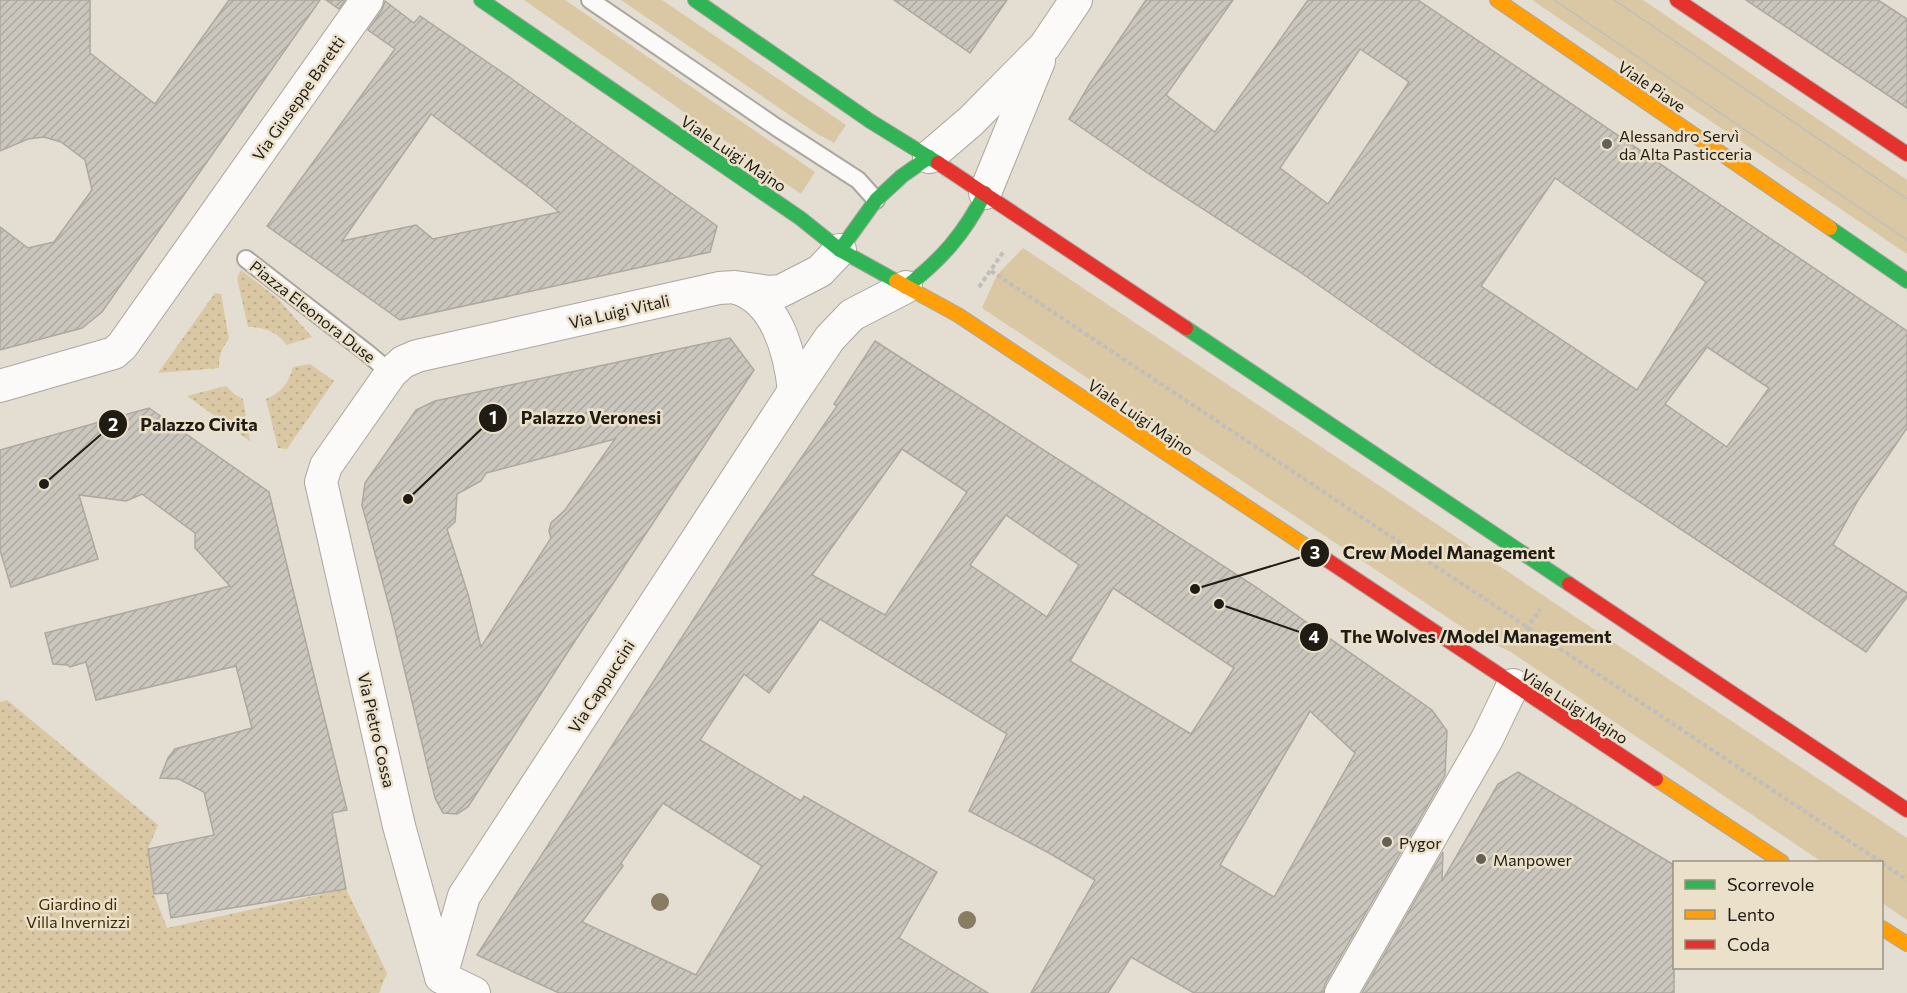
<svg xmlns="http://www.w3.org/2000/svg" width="1907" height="993" viewBox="0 0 1907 993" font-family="Commissioner,sans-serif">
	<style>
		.green { fill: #d9c8a3 }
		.garden { fill: url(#garden-dots) }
		.building { fill: url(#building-hatch); stroke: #ada89f; stroke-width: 1.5; fill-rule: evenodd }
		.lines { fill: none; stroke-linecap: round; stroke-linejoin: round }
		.lane-casing { stroke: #aba79e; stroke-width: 20 }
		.street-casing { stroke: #aba79e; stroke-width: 34 }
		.fast-casing { stroke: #aba79e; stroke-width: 16 }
		.slow-casing { stroke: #aba79e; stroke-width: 16 }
		.jam-casing { stroke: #aba79e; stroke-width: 16 }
		.path { stroke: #c0bebb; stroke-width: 4; stroke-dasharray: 4.5 3; stroke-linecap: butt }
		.lane { stroke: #fbfaf8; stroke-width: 16 }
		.street { stroke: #fbfaf8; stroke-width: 32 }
		.fast { stroke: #30b455; stroke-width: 14 }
		.slow { stroke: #ff9f0a; stroke-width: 14 }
		.jam { stroke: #e5322d; stroke-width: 14 }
		.tram { stroke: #c1bfbc; stroke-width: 1.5 }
		.tree { fill: #887d61 }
		.poi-dot { fill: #646056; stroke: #ebe0ca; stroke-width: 2 }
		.labels { text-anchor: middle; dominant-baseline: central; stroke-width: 5; stroke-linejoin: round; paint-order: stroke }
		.street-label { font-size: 16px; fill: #201c14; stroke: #ebe0ca }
		.poi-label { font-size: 16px; fill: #201c14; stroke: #ebe0ca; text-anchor: start }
		.park-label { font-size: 16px; fill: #3e2e04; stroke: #ebe0ca }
		.leader { fill: none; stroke: #201c14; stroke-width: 2 }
		.callout-dot { fill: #201c14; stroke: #ebe0ca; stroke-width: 2 }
		.mark-label { font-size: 18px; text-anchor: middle; font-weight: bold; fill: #fff }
		.callout-label { font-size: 18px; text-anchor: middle; font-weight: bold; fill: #201c14; stroke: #ebe0ca; stroke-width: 5; stroke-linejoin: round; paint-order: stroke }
	</style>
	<defs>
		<pattern id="garden-dots" width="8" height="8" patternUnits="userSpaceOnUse" patternTransform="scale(1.5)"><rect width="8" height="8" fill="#d9c8a3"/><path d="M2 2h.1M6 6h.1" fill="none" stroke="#baab8b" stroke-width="1.8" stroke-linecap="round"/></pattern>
		<pattern id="building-hatch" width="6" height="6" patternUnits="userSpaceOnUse" patternTransform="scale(1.5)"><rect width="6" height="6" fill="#cac6bd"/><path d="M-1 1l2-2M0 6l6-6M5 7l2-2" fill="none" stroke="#adaaa2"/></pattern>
	</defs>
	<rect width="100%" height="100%" fill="#e3ddd2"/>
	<g class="green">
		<path d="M524,0h41l250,172 -14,22z"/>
		<path d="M621,0h41l184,125 -12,18 -18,-10z"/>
		<path d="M1532,0h111l264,180v74z"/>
		<path d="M1023,248l884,590v82l-25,-17v-41h-60l-311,-210 -40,-19 -489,-325 15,-33z"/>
	</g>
	<g class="garden">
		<path d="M241,270l36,28 35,39 -25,8c-11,-14 -22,-18 -39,-18l-11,-49z"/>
		<path d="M215,293l6,1 8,45c-8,10 -10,17 -10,29l-61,5z"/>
		<path d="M310,364l24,17 -47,68 -9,-1 -12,-49c15,-6 23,-16 27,-32z"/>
		<path d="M226,386l8,8 9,5 7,42 -63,-45z"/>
		<path d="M7,700l151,125 -10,24 6,45 13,34 179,-39 41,84 -8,20h-379v-291z"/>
	</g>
	<g class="building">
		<path d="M0,0h90v53l65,51 74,-104h91l-218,312 -20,16 -82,22v-123l28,21 26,-6 38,-52 -7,-30 -24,-18 -17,-5 -16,2 -28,12z"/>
		<path d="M326,0h19l-6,9z"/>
		<path d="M894,0h113l-37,53z"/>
		<path d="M1146,0h87l-67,95 49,37 93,-132h110l489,331v97l-49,72 -25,45 74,48v4l-41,55 -439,-291 -130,-91 -148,-96 -80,-55 20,-34zM1360,49l49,33 -81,122 -48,-36zM1555,178l151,104 -69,108 -156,-104zM1707,347l62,41 -42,59 -62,-43z"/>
		<path d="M1746,0h132l29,19v89z"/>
		<path d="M385,1l29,22 6,-7 92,63 205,147 -7,26 -310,68 -133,-94 128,-177 -27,-19 14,-20zM431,114l101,76 27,22 -126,27 -17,-14 -74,16z"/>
		<path d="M730,338l24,32 -185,280 -101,157 -11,7 -14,-1 -8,-15 -44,-185 -29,-108 3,-22 51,-73 19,-9zM615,439l-50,71 -14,13 -2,8 2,7 -70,109 -13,-53 -21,-65 8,-7 2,-28 24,-13 5,-8z"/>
		<path d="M875,341l381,246 176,123 15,21 -2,44 -120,209 -2,9h-129l-63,-36 -23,36h-77l64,-113 -46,-27 -80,-42 38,-77 -187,-115 -51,74 -25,-19 -44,66 101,61 3,-5 133,76 -38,66 89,55h-429l-82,-38 269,-417 91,-132 -3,-2zM902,449l65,43 -82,123 -73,-40zM1006,515l73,50 -32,52 -77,-52zM1113,588l121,80 -43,66 -121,-73zM1310,711l45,42 -81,144 -54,-32zM663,803l99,63 -66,109 -114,-53 41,-56 -2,-3z"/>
		<path d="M149,408l120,84 78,318 -15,3 14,76 -175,29 -4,-25 -13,1 -6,-45 66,-14 -10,-43 -25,-13 -19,-1 8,-20 7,-9 77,-21 -16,-62 -140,34 -10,-38 -16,5 -2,-2 -15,-1 -8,-31 185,-47 -35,-38v-15l-53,-39 -16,7 -47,-6 19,64 -87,28 -11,-37v-100z"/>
		<path d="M1518,772l156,93v128h-312l81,-141 -1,29 56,-97z"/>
	</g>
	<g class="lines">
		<defs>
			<g id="lane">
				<path d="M590,0l186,127 82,53 18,20"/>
				<path d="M246,259l120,93 25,21"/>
			</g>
			<g id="street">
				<path d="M929,157l42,-36 74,-75 31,-46"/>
				<path d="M985,193l54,-132"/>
				<path d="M736,288c41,12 54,65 58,103"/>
				<path d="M0,386l114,-33 8,-7 245,-346"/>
				<path d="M441,976l23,-80 330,-505 36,-53 22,-23 54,-28"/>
				<path d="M441,977l-42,-151 -72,-318 -6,-26 5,-16 65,-93 12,-11 14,-6 302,-68 16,-1 34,5 12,-1 39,-20 20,-21"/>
				<path d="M441,977l33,16"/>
				<path d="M1341,993l146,-254 26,-54"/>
			</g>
			<g id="fast">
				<path d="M481,0l319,218 40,32 56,31"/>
				<path d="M695,0l175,121 68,42"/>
				<path d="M1830,228l77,53"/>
				<path d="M840,250l36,-50 26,-24 27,-19"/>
				<path d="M906,287c36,-28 58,-53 79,-94"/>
				<path d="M1186,328l383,256"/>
			</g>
			<g id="slow">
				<path d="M1497,0l333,228"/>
				<path d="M896,281l62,34 366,243"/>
				<path d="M1656,779l126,83"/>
				<path d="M1882,928l25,16"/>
			</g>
			<g id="jam">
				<path d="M1677,0l230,154"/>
				<path d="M938,163l248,165"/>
				<path d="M1324,558l332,221"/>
				<path d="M1569,584l338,226"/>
			</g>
		</defs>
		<use href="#lane" class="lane-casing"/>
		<use href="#street" class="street-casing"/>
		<use href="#fast" class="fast-casing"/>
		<use href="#slow" class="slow-casing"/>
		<use href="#jam" class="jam-casing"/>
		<g class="path">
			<path d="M991,271l890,591"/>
			<path d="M979,287l25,-36"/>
			<path d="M1518,642l22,-33"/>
			<path d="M1882,863l25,17"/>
		</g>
		<use href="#lane" class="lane"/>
		<use href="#street" class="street"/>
		<use href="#fast" class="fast"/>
		<use href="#slow" class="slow"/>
		<use href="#jam" class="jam"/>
		<g class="tram">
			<path d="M1554,0l353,240"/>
			<path d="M1614,0l293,199"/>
		</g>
	</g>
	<g class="tree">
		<circle cx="660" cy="902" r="9"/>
		<circle cx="967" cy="920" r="9"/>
	</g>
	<g class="poi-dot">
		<circle cx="1607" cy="144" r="6"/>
		<circle cx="1387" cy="842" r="6"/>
		<circle cx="1481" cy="859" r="6"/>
	</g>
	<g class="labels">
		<g class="street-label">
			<text transform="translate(1652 86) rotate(34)">Viale Piave</text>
			<text transform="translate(298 98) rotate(-55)">Via Giuseppe Baretti</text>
			<text transform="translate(734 153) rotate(34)">Viale Luigi Majno</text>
			<text transform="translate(313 311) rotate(38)">Piazza Eleonora Duse</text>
			<text transform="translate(619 311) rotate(-13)">Via Luigi Vitali</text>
			<text transform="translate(1141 417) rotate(34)">Viale Luigi Majno</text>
			<text transform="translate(601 686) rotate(-57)">Via Cappuccini</text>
			<text transform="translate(1575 706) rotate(33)">Viale Luigi Majno</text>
			<text transform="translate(377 730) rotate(77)">Via Pietro Cossa</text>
		</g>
		<g class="poi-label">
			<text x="1619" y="135">Alessandro Servì<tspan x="1619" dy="18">da Alta Pasticceria</tspan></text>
			<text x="1399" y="842">Pygor</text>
			<text x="1493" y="859">Manpower</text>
		</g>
		<g class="park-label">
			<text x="78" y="903">Giardino di<tspan x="78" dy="18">Villa Invernizzi</tspan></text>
		</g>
	</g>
	<path class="leader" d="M408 499L493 418M44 484L113 424M1195 589L1315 553M1219 604L1314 637"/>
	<g class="callout-dot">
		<circle cx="408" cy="499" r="6"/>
		<circle cx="44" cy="484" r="6"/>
		<circle cx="1195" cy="589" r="6"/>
		<circle cx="1219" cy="604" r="6"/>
		<circle cx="493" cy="418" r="15"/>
		<circle cx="113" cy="424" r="15"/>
		<circle cx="1315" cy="553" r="15"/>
		<circle cx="1314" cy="637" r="15"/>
	</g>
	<g class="mark-label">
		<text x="493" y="424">1</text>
		<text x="113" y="431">2</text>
		<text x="1315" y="559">3</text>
		<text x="1314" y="643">4</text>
	</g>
	<g class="callout-label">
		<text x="591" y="424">Palazzo Veronesi</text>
		<text x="199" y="431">Palazzo Civita</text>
		<text x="1449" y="559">Crew Model Management</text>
		<text x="1476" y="643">The Wolves /Model Management</text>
	</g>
	<rect x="1673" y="861" width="210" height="108" fill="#ebe0ca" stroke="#9a9281" stroke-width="1.5"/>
	<rect x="1685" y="880" width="30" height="9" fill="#30b455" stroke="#9a9281" stroke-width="1.5"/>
	<text x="1727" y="891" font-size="18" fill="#201c14">Scorrevole</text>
	<rect x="1685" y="910" width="30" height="9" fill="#ff9f0a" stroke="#9a9281" stroke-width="1.5"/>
	<text x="1727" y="921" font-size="18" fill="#201c14">Lento</text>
	<rect x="1685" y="940" width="30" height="9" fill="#e5322d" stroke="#9a9281" stroke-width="1.5"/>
	<text x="1727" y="951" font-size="18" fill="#201c14">Coda</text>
</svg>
